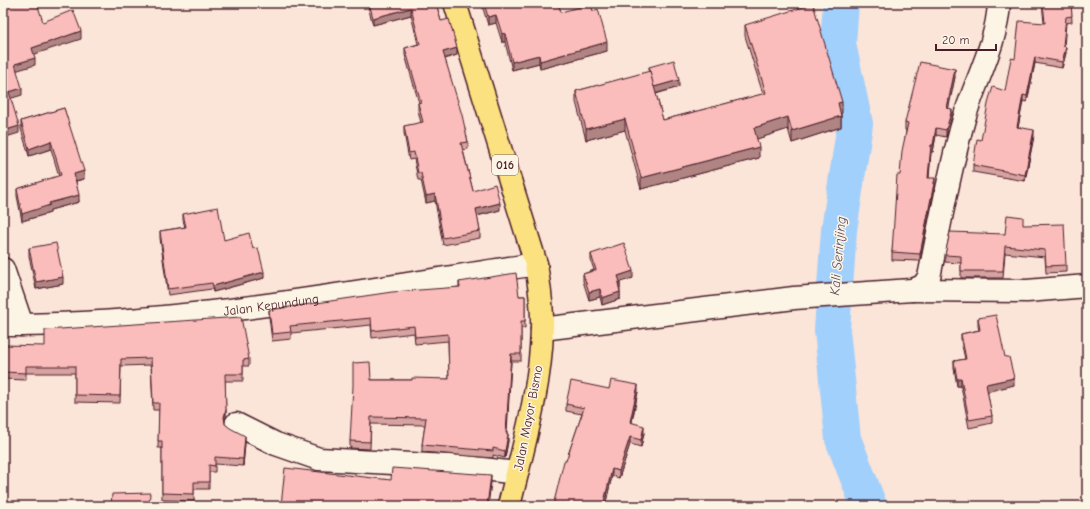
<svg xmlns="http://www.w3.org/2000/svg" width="1090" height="509" viewBox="0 0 1090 509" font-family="'Comic Neue',sans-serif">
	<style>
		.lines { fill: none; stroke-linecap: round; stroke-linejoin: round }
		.river { stroke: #a1d0fd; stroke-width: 36 }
		.street-casing { stroke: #4a1f2b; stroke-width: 25 }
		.secondary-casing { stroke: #4a1f2b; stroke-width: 25 }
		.primary-casing { stroke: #4a1f2b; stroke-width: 25 }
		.street { stroke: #fcf5e5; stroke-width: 22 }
		.secondary { stroke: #fcf5e5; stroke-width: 22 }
		.primary { stroke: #fbe180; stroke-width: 22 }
		.wall { fill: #d7a3a1; stroke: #4a1f2b }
		.shaded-wall { fill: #af8483; stroke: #4a1f2b }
		.building { fill: #fabdbb; stroke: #4a1f2b }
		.labels { text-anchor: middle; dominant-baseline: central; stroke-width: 3; stroke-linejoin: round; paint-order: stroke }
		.shield { fill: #fcf5e5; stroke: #7f5f63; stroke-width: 1 }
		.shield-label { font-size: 12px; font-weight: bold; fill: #4a1f2b }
		.street-label { font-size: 13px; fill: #4a1f2b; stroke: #fcf5e5 }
		.water-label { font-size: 14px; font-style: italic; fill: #604b60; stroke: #fcf5e5 }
	</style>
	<rect width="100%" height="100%" fill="#fbe4d8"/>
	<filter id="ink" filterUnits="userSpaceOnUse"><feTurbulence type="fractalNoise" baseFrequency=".025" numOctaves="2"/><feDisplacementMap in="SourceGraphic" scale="8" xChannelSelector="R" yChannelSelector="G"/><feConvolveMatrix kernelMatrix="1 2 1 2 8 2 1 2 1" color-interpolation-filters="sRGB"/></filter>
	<g filter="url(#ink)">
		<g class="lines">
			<path class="river" d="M841,3l-3,41 17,80 -16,106 -7,100 11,109 26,67"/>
			<defs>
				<g id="street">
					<path d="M3,269l19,56"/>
					<path d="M912,290l115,1 60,-5"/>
					<path id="s1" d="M3,325c177,1 359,-35 533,-61"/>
					<path d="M236,424l40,20 43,15 147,8 51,6"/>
				</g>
				<path id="secondary" d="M542,329l252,-31 118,-8 11,-4 6,-9c11,-52 20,-106 35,-158 11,-38 33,-75 35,-116"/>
				<path id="primary" d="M455,3l81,261c3,21 7,42 6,64 -1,60 -19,120 -33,178"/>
			</defs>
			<use href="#street" class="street-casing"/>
			<use href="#secondary" class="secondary-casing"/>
			<use href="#primary" class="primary-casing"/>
			<use href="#street" class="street"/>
			<use href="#secondary" class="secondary"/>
			<use href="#primary" class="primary"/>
		</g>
		<g class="wall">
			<path d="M367,3h69l5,18 16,34 -12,4 23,83v7l-5,1 10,41 27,19 -23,6 3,15v7l-37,7 -8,-44 -9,2 -5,-23h-3l-4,-21 -5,1 -5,-27v-7l17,-3 -3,-13v-7h1l-14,-48v-7l13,-4 -7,-29 -38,10z"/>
			<path d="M482,3h76l3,9 32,-1 14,40 -67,18 -1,-6 -27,7 -7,-28h-3l-6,-19 -8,2 -6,-20z"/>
			<path d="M1042,3h29l1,19 -6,1 -2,24 2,6 -4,15 -27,-5 -8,39 -4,-1 -5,26 16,9 -9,45 -52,-9v-7l8,-25 24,-49 39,-68z"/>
			<path d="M745,25l97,88 -1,1v13l-49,16 -4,-14 -32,10 3,19 -118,31 -16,-59 -39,10 -10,-38v-11l73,-19v-5l30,20 -23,7 7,26 100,-26 -18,-58z"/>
			<path d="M955,77l-7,32 4,7 -6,21 -10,-2 -3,17h-2l-2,26 6,7 -15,76 -28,-1v-8l14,-122h-1v-8z"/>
			<path d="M64,108l20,71 -8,2 3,21 -29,8v3l-28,8 -5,-25v-7l42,-13 -8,-27 -22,7 -8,-27v-8z"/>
			<path d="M183,214l41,26 29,9 11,29 -51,14 -1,-3 -44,6 -8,-57v-7l25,-4 -2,-7z"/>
			<path d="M1023,225l43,40v7l-20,1 -1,-16 -40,-4 -2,25h-42v-15l-16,-1v-7l60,-21z"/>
			<path d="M29,248l34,36 -27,5 -7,-33z"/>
			<path d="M591,254l42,24 -13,4v17l-18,6 -2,-8 -11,3 -6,-19v-7l11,-4 -3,-9z"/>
			<path d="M459,282l60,14h6v32h-4v33h-10l-4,72 1,8 -3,17 -12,-3v3l-71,-6v-7l3,-20 -54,-1 -1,25 -20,-1v-7l21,-61h41l37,-1 -1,-38 -33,3 -1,-11 -42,5 -1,-13 -80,8v6l-19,2 -3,-24v-7l190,-23z"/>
			<path d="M978,318l27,39 9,28 -27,6 5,25v7l-23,5 -8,-42h-4l-3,-18v-7l11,-2 -4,-18v-7l18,-4 -1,-4z"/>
			<path d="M3,345l246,14v7h-6v15h-18l1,36 -1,4v3l20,19 -2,23 -28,-2v8h-6v17h-15v12l-32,-1v-52h-4l1,-38h-6l-2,-45 -30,1 -1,37 -45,-1v-29h-49v7l-23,-1z"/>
			<path d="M609,389l29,3 -6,30 12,11 -3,14 -11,-3 -11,34 -7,-2 -7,30h-52l13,-45 16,-47 -16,-3v-7z"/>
		</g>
		<g class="shaded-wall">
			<path d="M411,8v7l-38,10v-7z"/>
			<path d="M496,15v8l-8,2v-8z"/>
			<path d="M81,31v8l-49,16v-7z"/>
			<path d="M505,33v9h-3v-8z"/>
			<path d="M607,42v9l-67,18v-8z"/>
			<path d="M1066,47v6l-4,15v-6z"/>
			<path d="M457,48v7l-14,4v-7z"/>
			<path d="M539,55v8l-27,7v-8z"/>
			<path d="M1035,57v6l-8,39v-6z"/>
			<path d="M35,58v7l-20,6v-7z"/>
			<path d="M955,69v8l-8,39v-8z"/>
			<path d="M679,80v7l-25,7v-7z"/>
			<path d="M22,88v7l-13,4v-7z"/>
			<path d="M1023,95v6l-6,32v-6z"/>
			<path d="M842,102v11l-4,2v-12z"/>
			<path d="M952,109v7l-6,21v-7z"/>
			<path d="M841,116v11l-49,16v-12z"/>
			<path d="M788,117v12l-34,11v-12z"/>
			<path d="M625,119v11l-39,10v-11z"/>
			<path d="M19,126v7l-16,5v-7z"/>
			<path d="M936,128v7l-3,17v-7z"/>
			<path d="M1034,130v6l-9,45v-6z"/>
			<path d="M51,141v8l-22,7v-7z"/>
			<path d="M931,145v7l-3,33v-7z"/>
			<path d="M759,147v11l-118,31v-11z"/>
			<path d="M84,171v8l-10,2v-7z"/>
			<path d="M935,178v7l-15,76v-7z"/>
			<path d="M435,194v7l-9,2v-7z"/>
			<path d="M79,195v7l-29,8v3l-28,8v-7l27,-11z"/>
			<path d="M500,203v7l-24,6v-7z"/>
			<path d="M633,271v7l-13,4v7l-2,1v-14z"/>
			<path d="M264,272v6l-51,14v-6z"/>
			<path d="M63,277v7l-27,5v-7z"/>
			<path d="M600,289v8l-11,3v-8z"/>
			<path d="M620,292v7l-18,6v-7z"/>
			<path d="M5,306v6l-2,1v-6z"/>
			<path d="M511,354v7l-5,79v-7z"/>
			<path d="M961,378v8h-4v-7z"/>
			<path d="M1014,378v7l-28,7v-8z"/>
			<path d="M638,385v7l-8,37v-7z"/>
			<path d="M226,410v7l-2,7v-7z"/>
			<path d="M644,426v7l-3,14v-7z"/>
			<path d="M508,434v7l-3,17v-7z"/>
			<path d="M245,436v7l-2,23v-7z"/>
			<path d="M630,437v7l-11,34v-7z"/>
			<path d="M612,469v7l-7,30h-2z"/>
			<path d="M491,475v8l-3,23h-1z"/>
		</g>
		<g class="building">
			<path d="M3,3h34l6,19 30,-12 8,21 -49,17 3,10 -20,6 7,24 -13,4 10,34 -16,5z"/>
			<path d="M369,3h67l5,18 8,-2 8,29 -14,4 19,63 6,27 -7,1 12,48 22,-7 5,19 -24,6 4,22 -37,7 -8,-44 -9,2 -5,-23h-3l-4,-21 -5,1 -5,-27 19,-4 -5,-19 3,-1 -16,-54 15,-4 -9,-36 -38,10z"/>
			<path d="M484,3h74l3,9 30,-8 2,7 5,-2 9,33 -67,19 -1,-6 -27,7 -7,-29 -3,1 -6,-19 -8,2z"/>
			<path d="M1043,3h28l1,13 -6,1 -3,29 3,1 -4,15 -27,-5 -8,39 -4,-1 -6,32 17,3 -9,45 -52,-10 4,-26 4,1 8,-41 4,-12 12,4 6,-33 4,1 4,-38 26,2z"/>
			<path d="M813,4l29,98 -4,1 3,13 -49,15 -4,-14 -34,11 5,19 -118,31 -16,-59 -39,10 -10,-38 74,-20 13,49 103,-27 -21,-68z"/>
			<path d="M674,60l5,20 -25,7 -5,-20z"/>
			<path d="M920,62l35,7 -8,39 5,1 -6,21 -10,-2 -3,17h-2l-3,33h7l-15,76 -28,-2 5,-77h3l2,-24 6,-28 -3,-1z"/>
			<path d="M64,108l20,63 -10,3 5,21 -30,8 1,2 -28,9 -5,-25 44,-14 -10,-34 -22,8 -8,-28z"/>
			<path d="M218,207l6,33 25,-7 4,16 5,-1 6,24 -51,14 -1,-3 -44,6 -8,-58 26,-4 -3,-13z"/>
			<path d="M1007,215l16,2v8l41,-1 2,41 -20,1 -1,-16 -40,-4 -2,25h-42v-15l-16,-1 5,-23 55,2z"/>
			<path d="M56,243l7,34 -27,5 -7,-34z"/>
			<path d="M624,243l9,28 -15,5 2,6 -2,1 2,9 -18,6 -2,-9 -11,3 -6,-18 13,-4 -5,-16z"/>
			<path d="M516,273l3,23h6v25h-4v33h-10l-5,79 2,1 -3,17 -12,-3v3l-71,-6 4,-27 -55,-1 -1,25 -20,-1 3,-55v-23l17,-1 1,18h41v-2l37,1 -1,-45 -33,3 -1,-11 -42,5 -1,-13 -81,8 1,6 -19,2 -3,-24 123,-18 68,-5 -1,-5z"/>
			<path d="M996,315l9,42h4l5,21 -28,6 6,32 -23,4 -8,-42 -4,1 -3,-18 12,-2 -5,-25 19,-4 -2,-12z"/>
			<path d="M241,317l8,42 -6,1v14h-18l1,36 -2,7 1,7 5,4 15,8 -2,23 -28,-2v9l-6,-1v17h-15v12l-32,-1v-52h-4l1,-38h-6l-2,-45 -30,1 -1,37 -45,-1v-29h-49v7l-23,-1v-27l42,1v-16z"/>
			<path d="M611,380l27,5 -8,37 14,4 -3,14 -11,-3 -11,34 -7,-2 -9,37h-50l11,-45h2l18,-53 -18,-4 5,-23 38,8z"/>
			<path d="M285,468l106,12 1,-12 99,7 -4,31h-206z"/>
			<path d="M150,493l-1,13h-38l1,-12z"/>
		</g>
	</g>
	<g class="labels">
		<rect class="shield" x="492" y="155" width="26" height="20" rx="3"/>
		<g class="shield-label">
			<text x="505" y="165">016</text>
		</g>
		<g class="street-label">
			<text stroke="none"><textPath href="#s1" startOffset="269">Jalan Kepundung</textPath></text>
			<text transform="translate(528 418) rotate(-79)">Jalan Mayor Bismo</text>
		</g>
		<g class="water-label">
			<text transform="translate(838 256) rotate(-85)">Kali Serinjing</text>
		</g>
	</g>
	<rect width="1090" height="509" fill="none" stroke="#fcf5e5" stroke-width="16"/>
	<rect x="8" y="8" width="1074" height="493" fill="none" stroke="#4a1f2b" stroke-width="1.5" filter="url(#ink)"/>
	<path d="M936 44v6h60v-6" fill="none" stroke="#4a1f2b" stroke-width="2"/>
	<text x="942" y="44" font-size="12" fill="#4a1f2b" stroke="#fcf5e5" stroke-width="3" paint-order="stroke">20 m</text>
</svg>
